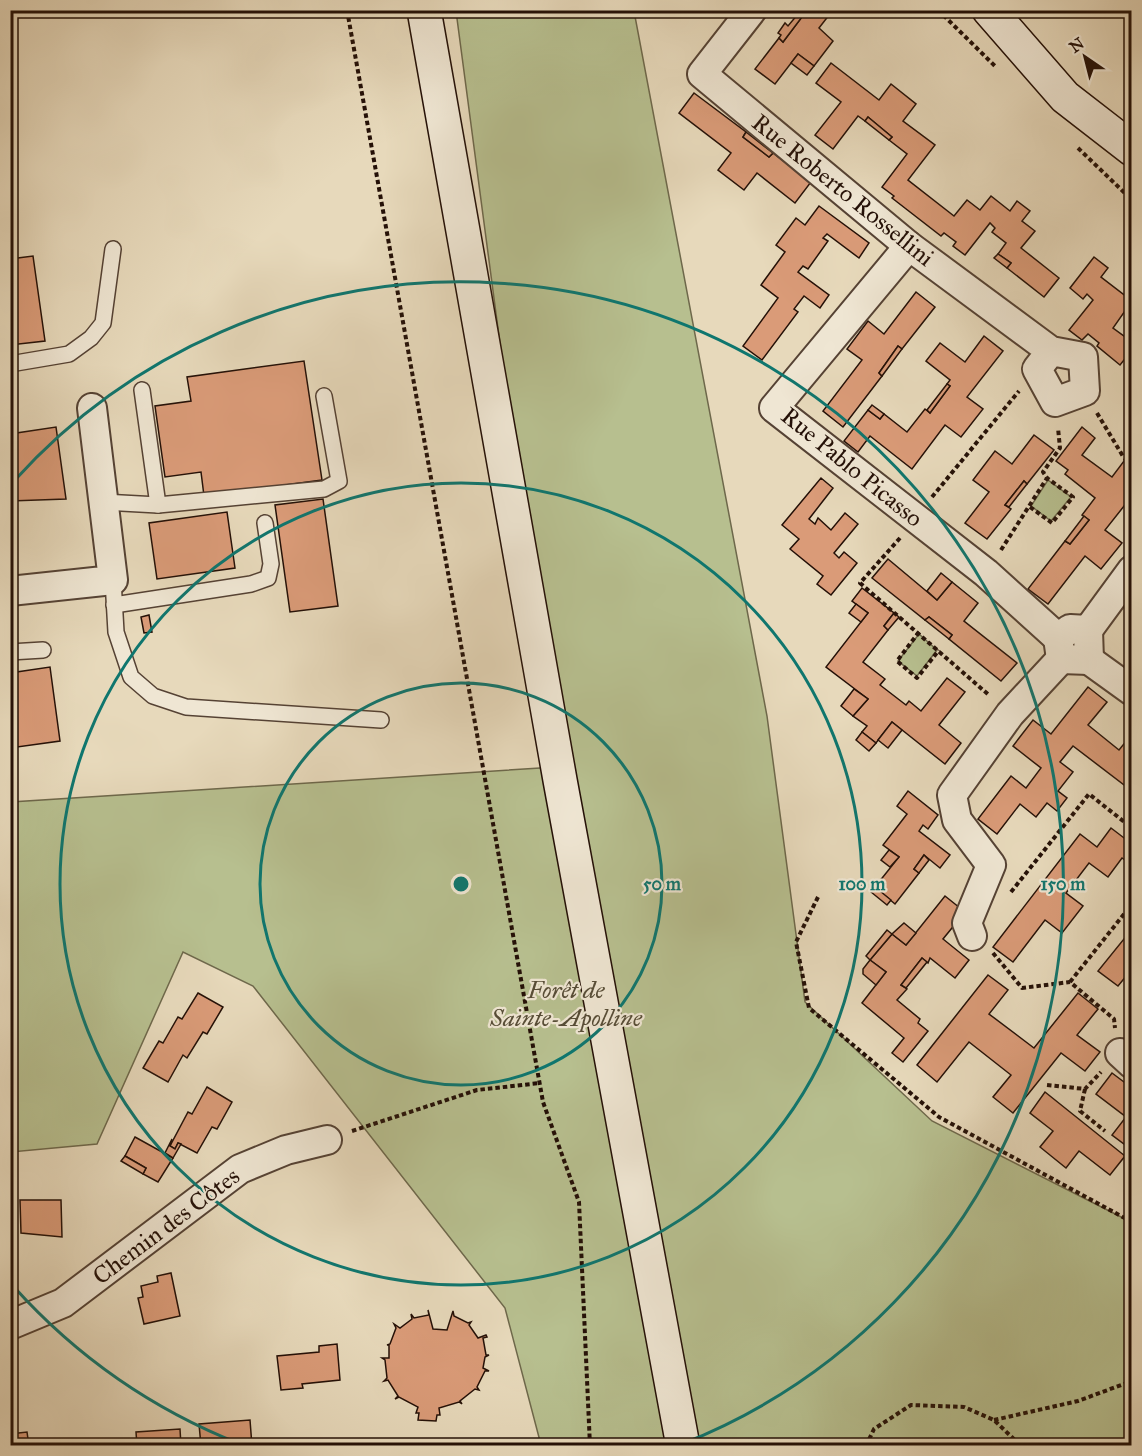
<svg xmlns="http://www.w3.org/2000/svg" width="1142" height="1456" viewBox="0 0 1142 1456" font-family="'IM FELL Great Primer',serif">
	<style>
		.green { fill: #b7bf8f; stroke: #6e684b; stroke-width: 1.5 }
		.building { fill: #da9b78; stroke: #241007; stroke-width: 1.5 }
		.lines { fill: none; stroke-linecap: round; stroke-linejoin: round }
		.lane-casing { stroke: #554234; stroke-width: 18 }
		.street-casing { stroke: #554234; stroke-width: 32 }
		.secondary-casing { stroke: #241007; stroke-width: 36 }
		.path { stroke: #241007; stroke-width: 4; stroke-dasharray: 4.5 3; stroke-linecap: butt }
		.lane { stroke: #efe6d3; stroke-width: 15 }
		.street { stroke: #efe6d3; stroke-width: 28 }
		.secondary { stroke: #efe6d3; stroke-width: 33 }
		.ring { fill: none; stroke: #0f766e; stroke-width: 3 }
		.labels { text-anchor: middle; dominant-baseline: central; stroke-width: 4.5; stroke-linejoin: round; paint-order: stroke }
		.street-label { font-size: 24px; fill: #241007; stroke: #efe6d3 }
		.park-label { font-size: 24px; font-style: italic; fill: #574d37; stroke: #efe6d3 }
		.centre { fill: #0f766e; stroke: #efe6d3; stroke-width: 3 }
		.ring-label { font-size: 18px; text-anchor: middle; font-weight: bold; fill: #0f766e; stroke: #efe6d3; stroke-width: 4.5; stroke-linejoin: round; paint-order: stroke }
	</style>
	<rect width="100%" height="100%" fill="#e7d9bb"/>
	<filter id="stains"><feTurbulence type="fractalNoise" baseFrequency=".00333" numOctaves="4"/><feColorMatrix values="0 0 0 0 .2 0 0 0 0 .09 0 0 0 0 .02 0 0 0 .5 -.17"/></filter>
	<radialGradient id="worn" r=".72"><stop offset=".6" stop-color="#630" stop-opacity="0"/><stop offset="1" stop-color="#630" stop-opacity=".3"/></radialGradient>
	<g class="green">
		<path d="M456,11h178l133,705 38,286 127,119 199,101v223h-590l-36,-137 -252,-322 -70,-34 -86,192 -86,8v-350l545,-35z"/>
		<path d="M1048,480l23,17 -20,24 -20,-15z"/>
		<path d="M919,634l18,16 -20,26 -19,-15z"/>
	</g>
	<g class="building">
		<path d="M800,10h33l-14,18 14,13 -19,25 -16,-12 -23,30 -20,-15 24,-31 4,4 19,-25 -4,-3z"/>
		<path d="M798,14l4,3 -19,25 -4,-4 2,-3 -3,-2 7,-10 3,3z"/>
		<path d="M798,54l16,12 -7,9 -16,-12z"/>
		<path d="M831,63l48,37 12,-16 25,20 -13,17 32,24 -27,35 46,36 13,-16 13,10 11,-14 19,15 7,-10 13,10 -8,10 13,10 -14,17 38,30 -15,19 -37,-29 4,-5 -13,-9 8,-11 -14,-11 3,-4 -5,-5 -25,32 -12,-9 3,-4 -12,-9 -3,3 -49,-38 2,-2 -12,-9 25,-33 -18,-14 3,-3 -24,-20 -3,4 -7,-5 -25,33 -18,-14 26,-33 -25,-19z"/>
		<path d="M694,93l52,39 -3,5 26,20 4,-4 38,29 -16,21 -38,-30 -13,17 -26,-20 13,-17 -52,-40z"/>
		<path d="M868,117l24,20 -3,3 -24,-19z"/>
		<path d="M746,132l27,21 -4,4 -26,-20z"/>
		<path d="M819,206l50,37 -10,15 -32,-24 -4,4 5,3 -20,28 -5,-3 -5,6 31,23 -9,13 -16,-12 -10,13 4,3 -36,48 -19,-14 35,-48 -17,-13 24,-33 -9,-7 20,-27 9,7z"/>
		<path d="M998,254l13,9 -4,5 -13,-10z"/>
		<path d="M33,256l12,85 -35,4v-86z"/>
		<path d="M1094,257l14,11 -7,9 31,24 -19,27 19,14v8l-12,15 -23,-19 2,-3 -11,-9 -6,6 -13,-10 24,-30 -6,-6 -4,5 -13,-11z"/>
		<path d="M916,292l19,15 -33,42 -4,-3 -19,27 3,3 -39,51 -20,-16 39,-51 -15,-11 21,-28 16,13z"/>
		<path d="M984,336l19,15 -36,46 16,12 -22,28 -16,-12 -33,44 -42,-33 -12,16 -14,-11 24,-31 12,9 4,-5 23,18 18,-23 5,4 20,-27 -3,-2 3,-4 -24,-19 14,-18 25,19z"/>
		<path d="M898,346l4,3 -20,27 -3,-3z"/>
		<path d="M304,361l18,119 -118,16 -3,-24 -36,5 -10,-71 36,-5 -4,-24z"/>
		<path d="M947,384l3,2 -20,27 -3,-3z"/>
		<path d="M872,405l12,9 -4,5 -12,-9z"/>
		<path d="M56,427l10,72 -56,2v-67z"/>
		<path d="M1082,427l13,11 -13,17 30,22 12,-16 8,7v28l-27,34 17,13 -21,26 -16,-13 -37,48 -20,-15 37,-48 5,3 19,-24 -7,-5 13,-17 -30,-24 3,-4 -12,-9z"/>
		<path d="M1034,435l20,15 -27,34 -3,-3 -19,24 6,4 -24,30 -22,-16 24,-31 -16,-12 22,-29 17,13z"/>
		<path d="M821,478l12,10 -24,31 6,5 3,-6 13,12 14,-17 13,11 -24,29 5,5 5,-6 13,11 -26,32 -14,-11 6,-8 -33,-27 9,-10 -17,-14z"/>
		<path d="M1024,481l3,3 -18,23 -4,-2z"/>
		<path d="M323,499l15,107 -48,6 -15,-107z"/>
		<path d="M227,512l8,56 -78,11 -8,-56z"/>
		<path d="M1084,516l5,4 -19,24 -5,-3z"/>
		<path d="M888,559l49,41 15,-18 26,21 -14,18 53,42 -16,18 -52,-42 3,-4 -23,-18 -4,3 -53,-42z"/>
		<path d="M941,573l11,9 -15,18 -10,-9z"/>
		<path d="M862,588l32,25 -10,13 4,4 -25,32 22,17 -5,6 26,20 3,-4 12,10 26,-33 18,14 -26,33 22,18 -16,21 -53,-42 -16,21 -14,-11 5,-6 -14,-10 15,-17 -42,-32 42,-54 -16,-12z"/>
		<path d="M856,604l12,9 -7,9 -12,-9z"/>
		<path d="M894,613l5,4 -11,13 -4,-4z"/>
		<path d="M149,615l3,17 -8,1 -3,-16z"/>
		<path d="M929,617l23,18 -3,4 -24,-19z"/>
		<path d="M50,667l10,74 -50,7v-75z"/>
		<path d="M1088,687l19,15 -19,23 31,25 13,-16v57l-59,-45 -13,16 13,10 -15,19 9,7 -10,13 -10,-8 -11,14 -16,-13 -23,30 -19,-15 33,-43 15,12 15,-20 -28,-22 20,-26 18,14z"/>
		<path d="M854,689l14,10 -15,17 -12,-10z"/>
		<path d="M892,722l10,8 -14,18 -10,-8z"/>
		<path d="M862,732l14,11 -7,8 -13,-11z"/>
		<path d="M908,791l30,24 -10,14 -5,-4 -4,6 31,24 -10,13 -16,-13 -10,14 5,4 -24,31 -20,-17 24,-30 -16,-12 24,-31 -10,-8z"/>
		<path d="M1111,828l21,16v21l-10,-7 -14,19 -19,-14 -23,30 17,13 -21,27 -17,-13 -32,42 -20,-15 87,-113 17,13z"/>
		<path d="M889,850l10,7 -9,10 -9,-7z"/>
		<path d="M924,855l5,5 -10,13 -5,-4z"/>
		<path d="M875,887l16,13 -4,5 -16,-13z"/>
		<path d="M945,896l20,16 -22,27 26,21 -14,18 -25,-20 -2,5 -6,-5 -21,27 6,4 -10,11 23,19 -2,4 10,8 -25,31 -11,-9 12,-15 -42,-35 24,-31 -16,-12 22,-26 14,11z"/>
		<path d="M904,923l12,10 -10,12 -14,-11z"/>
		<path d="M1132,929v40l-14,17 -20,-15z"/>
		<path d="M887,930l5,4 -22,26 -4,-4z"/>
		<path d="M922,958l5,4 -21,26 -5,-3z"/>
		<path d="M870,960l16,12 -10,13 -13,-11v-5z"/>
		<path d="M988,975l20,15 -19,24 45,34 44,-55 20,16 -21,26 23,17 -15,19 -24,-18 -48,60 -20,-16 18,-22 -42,-33 -32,40 -20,-17z"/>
		<path d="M198,993l25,14 -16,27 -4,-2 -16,26 -4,-3 -15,27 -25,-14 16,-27 4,2 15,-26 4,2z"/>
		<path d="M1112,1073l20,15v62l-20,-15 14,-18 -30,-23z"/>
		<path d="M207,1087l25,15 -15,27 -5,-2 -15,26 -19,-10 -3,6 -5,-3 18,-34 4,2z"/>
		<path d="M1045,1092l80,64 -15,19 -31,-24 -13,17 -26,-21 13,-16 -23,-18z"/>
		<path d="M135,1137l38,21 -15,24 -15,-8 3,-6 -21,-12z"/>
		<path d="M172,1139l-2,7 5,3 3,-6 3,1 -8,14 -8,-5z"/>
		<path d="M125,1156l21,12 -3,6 -22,-13z"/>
		<path d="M20,1200h41l1,37 -41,-4z"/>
		<path d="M171,1273l9,43 -36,8 -6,-26 5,-1 -2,-11 17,-4 -1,-6z"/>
		<path d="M428,1310l5,19 14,1 6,-19 1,5 14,7 3,-1 -2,3 9,13 8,-3 1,2 -4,1 3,17h3l-4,2 -2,11 6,3h-4l-8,16 2,3 -4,-1 -15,12 2,3 -3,-2 -20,6 1,7h-3l-1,6 -18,-1 1,-7h-3l2,-6 -19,-10 -4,2 3,-3 -10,-16 -4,1 3,-3 -2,-18 -3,-2h7v-13h-2l3,-1 6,-16 -2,-4 6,4 12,-9 -1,-5 3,4 15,-3z"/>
		<path d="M337,1344l3,36 -38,4 1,4 -22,2 -4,-34 42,-4v-6z"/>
		<path d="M250,1420l2,26h-51l-2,-22z"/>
		<path d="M180,1429l1,17h-44l-1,-14z"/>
		<path d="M27,1432l2,14h-19v-12z"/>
	</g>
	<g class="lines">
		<defs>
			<g id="lane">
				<path d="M10,364l59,-10 22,-16 12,-15 10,-74"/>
				<path d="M142,390l16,115"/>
				<path d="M103,502l55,3 166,-16 15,-8 -15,-85"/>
				<path d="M113,580l3,52 15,45 22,19 33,11 195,13"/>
				<path d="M114,605l137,-21 17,-6 3,-14 -6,-41"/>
				<path d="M10,652l33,-2"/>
			</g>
			<g id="street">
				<path d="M752,10l-50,64 207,172 142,105 32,6 2,34 -30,11 -18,-33 14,-18"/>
				<path d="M909,246l-135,162 212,165 72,65"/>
				<path d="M10,591l103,-11 -21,-172"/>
				<path d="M1070,629l18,1 1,30 -28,-1 -3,-21z"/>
				<path d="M1088,630l44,-60"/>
				<path d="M1089,660l43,31"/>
				<path d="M972,936l-5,-13 24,-58 -34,-45 -5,-25 58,-81 51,-55"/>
				<path d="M1120,1053l12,11"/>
				<path d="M10,1325l53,-22 177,-134 46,-19 41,-10"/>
			</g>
			<g id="secondary">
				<path d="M424,10l136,770 123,666"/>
				<path d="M989,10l76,87 67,52"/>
			</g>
		</defs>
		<use href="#lane" class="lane-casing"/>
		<use href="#street" class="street-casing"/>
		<use href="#secondary" class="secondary-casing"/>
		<g class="path">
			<path d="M347,10l196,1092 36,100 11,244"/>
			<path d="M938,10l58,57"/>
			<path d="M1078,148l54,52"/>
			<path d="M1097,413l27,45 8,5"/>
			<path d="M932,497l87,-106"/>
			<path d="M1030,507l22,16 21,-26 -26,-19"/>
			<path d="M900,538l-40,45 130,113"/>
			<path d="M1001,550l46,-72 -4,-6 17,-24 -2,-20"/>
			<path d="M919,632l-22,29 20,17 22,-28"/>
			<path d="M1011,892l78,-98 43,34"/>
			<path d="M818,897l-22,45 13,66 130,109 193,105"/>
			<path d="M993,953l29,35 48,-6 44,37 1,9"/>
			<path d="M1070,982l62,-78"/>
			<path d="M1047,1085l38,4 16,-17"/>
			<path d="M1085,1089l-5,22 25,20"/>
			<path d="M352,1131l125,-41 63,-7"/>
			<path d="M994,1420l84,-19 54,-20"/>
			<path d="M866,1446l8,-17 37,-24 53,2 30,13 27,26"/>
		</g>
		<use href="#lane" class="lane"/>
		<use href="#street" class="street"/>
		<use href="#secondary" class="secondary"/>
	</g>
	<g class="ring">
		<circle cx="461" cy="884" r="201"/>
		<circle cx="461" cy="884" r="401"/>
		<path d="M240 1444A602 602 0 0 1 14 1287M14 481A602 602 0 1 1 682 1444"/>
	</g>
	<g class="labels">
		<g class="street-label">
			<text transform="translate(843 190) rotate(39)">Rue Roberto Rossellini</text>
			<text transform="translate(852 467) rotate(39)">Rue Pablo Picasso</text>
			<text transform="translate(166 1226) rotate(-37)">Chemin des Côtes</text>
		</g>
		<g class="park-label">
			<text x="566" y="990">Forêt de<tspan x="566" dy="28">Sainte-Apolline</tspan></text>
		</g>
	</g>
	<circle cx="461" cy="884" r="9" class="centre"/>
	<g class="ring-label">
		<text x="662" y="890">50 m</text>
		<text x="862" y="890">100 m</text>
		<text x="1063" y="890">150 m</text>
	</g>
	<rect width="1142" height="1456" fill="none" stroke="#e7d9bb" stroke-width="36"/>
	<rect x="12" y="12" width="1118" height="1432" fill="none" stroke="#241007" stroke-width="3"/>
	<rect x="18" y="18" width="1106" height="1420" fill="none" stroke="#241007" stroke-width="1.5"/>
	<g transform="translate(1085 57) rotate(325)" stroke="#efe6d3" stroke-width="4.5" paint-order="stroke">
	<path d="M0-4.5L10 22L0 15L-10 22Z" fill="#241007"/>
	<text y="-9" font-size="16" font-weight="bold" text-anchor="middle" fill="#241007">N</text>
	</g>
	<rect width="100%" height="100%" filter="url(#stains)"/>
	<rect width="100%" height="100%" fill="url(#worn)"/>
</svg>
